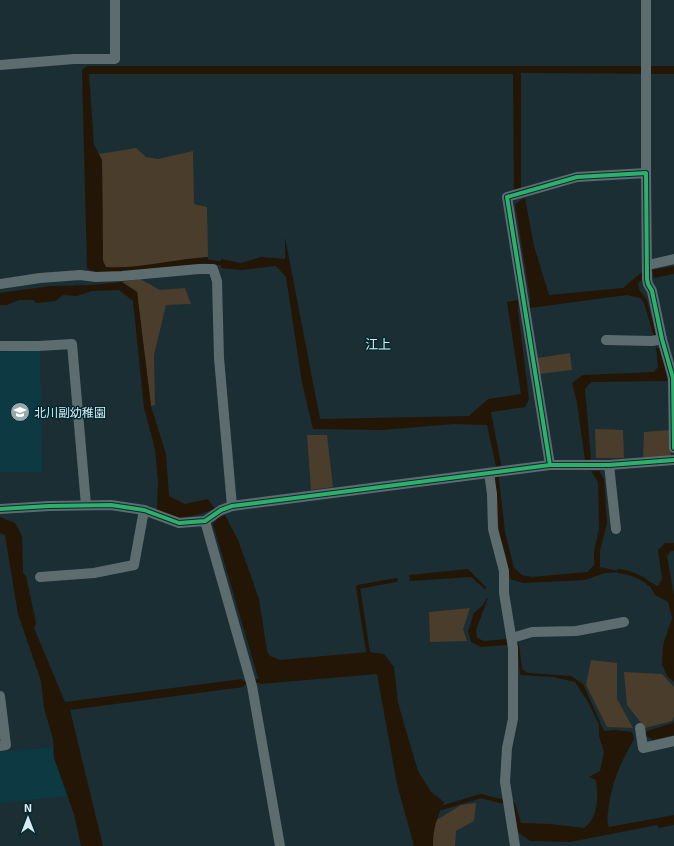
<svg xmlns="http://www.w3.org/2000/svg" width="674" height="846" viewBox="0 0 674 846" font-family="'Exo 2','Noto Sans JP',sans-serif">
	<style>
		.built { fill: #0d3943 }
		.green { fill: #4b3d2b }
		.water { fill: #231606 }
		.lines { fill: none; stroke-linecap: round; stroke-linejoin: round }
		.stream { stroke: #231606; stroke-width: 4 }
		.minor { stroke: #5d6c6f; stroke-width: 10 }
		.cycleway-casing { stroke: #052a32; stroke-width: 6 }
		.cycleway { stroke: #2db169; stroke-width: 4 }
		.labels { text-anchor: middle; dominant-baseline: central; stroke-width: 3; stroke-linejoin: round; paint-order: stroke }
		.poi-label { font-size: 12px; fill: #d8ebf1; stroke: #052a32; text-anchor: start }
		.neighbourhood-label { font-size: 13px; fill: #d8ebf1; stroke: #052a32 }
	</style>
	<rect width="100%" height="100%" fill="#1b2e33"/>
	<g class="built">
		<path d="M40,350l2,122h-42v-120z"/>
		<path d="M66,746l12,49 -78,8v-51z"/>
	</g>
	<g class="green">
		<path d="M136,148l10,9 12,2 35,-8 1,53 13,3 1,50c-34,3 -69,12 -102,11l-3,-7 -1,-101 -3,-6z"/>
		<path d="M140,279l20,11 25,-2 6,16 -25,1 -12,50 1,50 -4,1 -14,-114 -15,-10z"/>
		<path d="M570,353l2,17 -33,4 -2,-16z"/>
		<path d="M595,429l28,1 1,28h-28z"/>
		<path d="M670,430l1,26 -28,2 1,-26z"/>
		<path d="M307,435h20l6,52 -22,3z"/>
		<path d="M470,608l-7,21 4,12 -37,1 -1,-30z"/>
		<path d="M591,660l26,3v36l16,29 -26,-1 -21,-42z"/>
		<path d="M624,672l38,2 12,13v29l-2,5 -27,7 -18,-23z"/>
		<path d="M476,803l-2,18 -18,10 -1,15h-22v-10l2,-15 26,-16z"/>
	</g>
	<g class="water">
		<path d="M87,66h587v8l-153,-1v115l-7,2 -1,-116h-424l5,71 8,15 1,101 3,6c32,2 69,-8 102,-10v6l-85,9h-27l-9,-3 -5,-199z"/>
		<path d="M525,198l9,48 15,49 74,-7 19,-16 1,7 -5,4 1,6 8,11 9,35 -2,2 -10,-34 -4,-5 -13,-3 -97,13v-10l-15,-94z"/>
		<path d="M285,237l35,182 149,-3 19,-17 33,-5 -14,-92 11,-2v11l11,88 -4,8 -34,5 10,52 -2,15 6,53 9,36 8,7 10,2 55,-5 7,-7v-13l5,-23 -1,-47 -7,-11h8l5,8 3,44 -7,28v16l23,5 -18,1 -20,7 -62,3 -13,-4 -4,-23 -7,-24 -4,-47 1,-19 -9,-41 -33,-1 -72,6 -69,-1 -11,-46 -16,-106 -10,-11 -34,4 -21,-2v-9l20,4 20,-6 24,2z"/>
		<path d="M674,266v8l-20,4 -2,-8z"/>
		<path d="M122,282l15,10 14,114 15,48 3,42 16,8 23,-5 7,10 -18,6 -18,3 -22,-7 1,-29 -3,-33 -11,-41 -11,-107 -14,-11 -27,1 -15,5 -14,-1 -7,6 -20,2 -3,-3h-14l-12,5h-7v-12l51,-7 41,-1z"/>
		<path d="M656,348h5l4,16 2,17 -76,1 -6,7 6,70 -6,1 -8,-57 -5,-20 11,-8 71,-3 4,-5z"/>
		<path d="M225,515l13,25 21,59 8,52 3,5 10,4 88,-8 16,2 10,13 4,36 20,68 13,21 13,10c-7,16 -11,26 -11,44h-19l-17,-62 -20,-110 -117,10 -47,-160 5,-6z"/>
		<path d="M0,517l15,6 7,13 1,37 3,3 10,47 -2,5 31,74 177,-23 2,8 -174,23 33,136h-22l-7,-32 -20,-56 -1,-19 -9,-31 -3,-27 -23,-67 -13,-79 -5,-2z"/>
		<path d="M665,543h9v8h-3l-4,5 7,40v86l-6,-5 -6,-12 1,-20 9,-27 -4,-16 -13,-7 -9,-15 12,6 4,-7 -4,-29z"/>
		<path d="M468,569l18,18v3l-15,-13 -61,4 -1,-6z"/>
		<path d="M487,598h1l-12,32 1,8 7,3 23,-2 1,6 -27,2 -10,-5 -3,-11 6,-18 8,-7z"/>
		<path d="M517,640l2,5 3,24 6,4 43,3 12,8 21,47 11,-1 17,2 2,7c-13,24 -21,39 -25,66 -1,8 -3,15 0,22l65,-12v10l-15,3 -2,-3 -87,17 -40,-1 -12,-9 -6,-31 3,2 6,20 30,1 33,4c15,-11 14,-31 12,-48l-7,-3 11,-6 4,-19 -5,-16v-12l-11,-22 -13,-20 -22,-5 -33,-2z"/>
		<path d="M674,721v14l-21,5 -8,-5 2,-4 26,-8z"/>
	</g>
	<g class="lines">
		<g class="stream">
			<path d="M203,261l23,3"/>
			<path d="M619,571c9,1 24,6 30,13"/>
			<path d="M368,652l-10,-65 38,-7"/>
			<path d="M243,683l15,-2"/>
			<path d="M441,808l40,-12 19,5 8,1"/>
		</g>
		<g class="minor">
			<path d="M646,0v173"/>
			<path d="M0,65l74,-6h41v-59"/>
			<path d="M648,265l26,-6"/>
			<path d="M0,284l40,-6 40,-3 16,2 26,-1 77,-7h14l4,12 2,77 13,148"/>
			<path d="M606,340l46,1 10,-2"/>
			<path d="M0,346h39l33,-2 14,161"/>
			<path d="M550,465l-43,-268 70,-20 69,-4 1,106 1,5 4,7 10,48 11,39 1,70"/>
			<path d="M609,465l7,64"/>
			<path d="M489,473l3,21 1,35 11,42v22l9,55v71l-6,29 -2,34 10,64"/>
			<path d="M0,509l49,-3 62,-1 33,5 35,13 26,-2 16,-11 11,-4 318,-41h59l65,-5"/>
			<path d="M205,521l47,165 28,160"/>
			<path d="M40,577l54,-4 40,-8 10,-55"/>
			<path d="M512,638l20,-6 44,-1 48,-9"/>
			<path d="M0,696l6,49 -6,1"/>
			<path d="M640,728l3,20 31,-7"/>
		</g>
		<defs>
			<g id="cycleway">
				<path d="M550,465l-43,-268 70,-20 69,-4 1,106 1,5 4,7 10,48 11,39 1,70"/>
				<path d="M0,509l49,-3 62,-1 33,5 35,13 26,-2 16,-11 11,-4 318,-41h59l65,-5"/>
			</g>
		</defs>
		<use href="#cycleway" class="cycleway-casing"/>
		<use href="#cycleway" class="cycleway"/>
	</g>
	<defs>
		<symbol id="school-disc" viewBox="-11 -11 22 22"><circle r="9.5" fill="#96a9ae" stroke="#052a32"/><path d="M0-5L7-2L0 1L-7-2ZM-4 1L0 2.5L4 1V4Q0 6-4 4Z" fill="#fff"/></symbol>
	</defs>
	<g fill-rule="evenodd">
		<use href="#school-disc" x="9" y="401" width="22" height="22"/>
	</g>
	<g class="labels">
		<g class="poi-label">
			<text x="34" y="412">北川副幼稚園</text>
		</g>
		<g class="neighbourhood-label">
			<text x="378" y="344">江上</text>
		</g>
	</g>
	<g transform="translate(28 818)" stroke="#052a32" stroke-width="3" paint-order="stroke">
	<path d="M0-3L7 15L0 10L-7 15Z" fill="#d8ebf1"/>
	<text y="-6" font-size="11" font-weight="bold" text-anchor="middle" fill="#d8ebf1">N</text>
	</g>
</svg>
